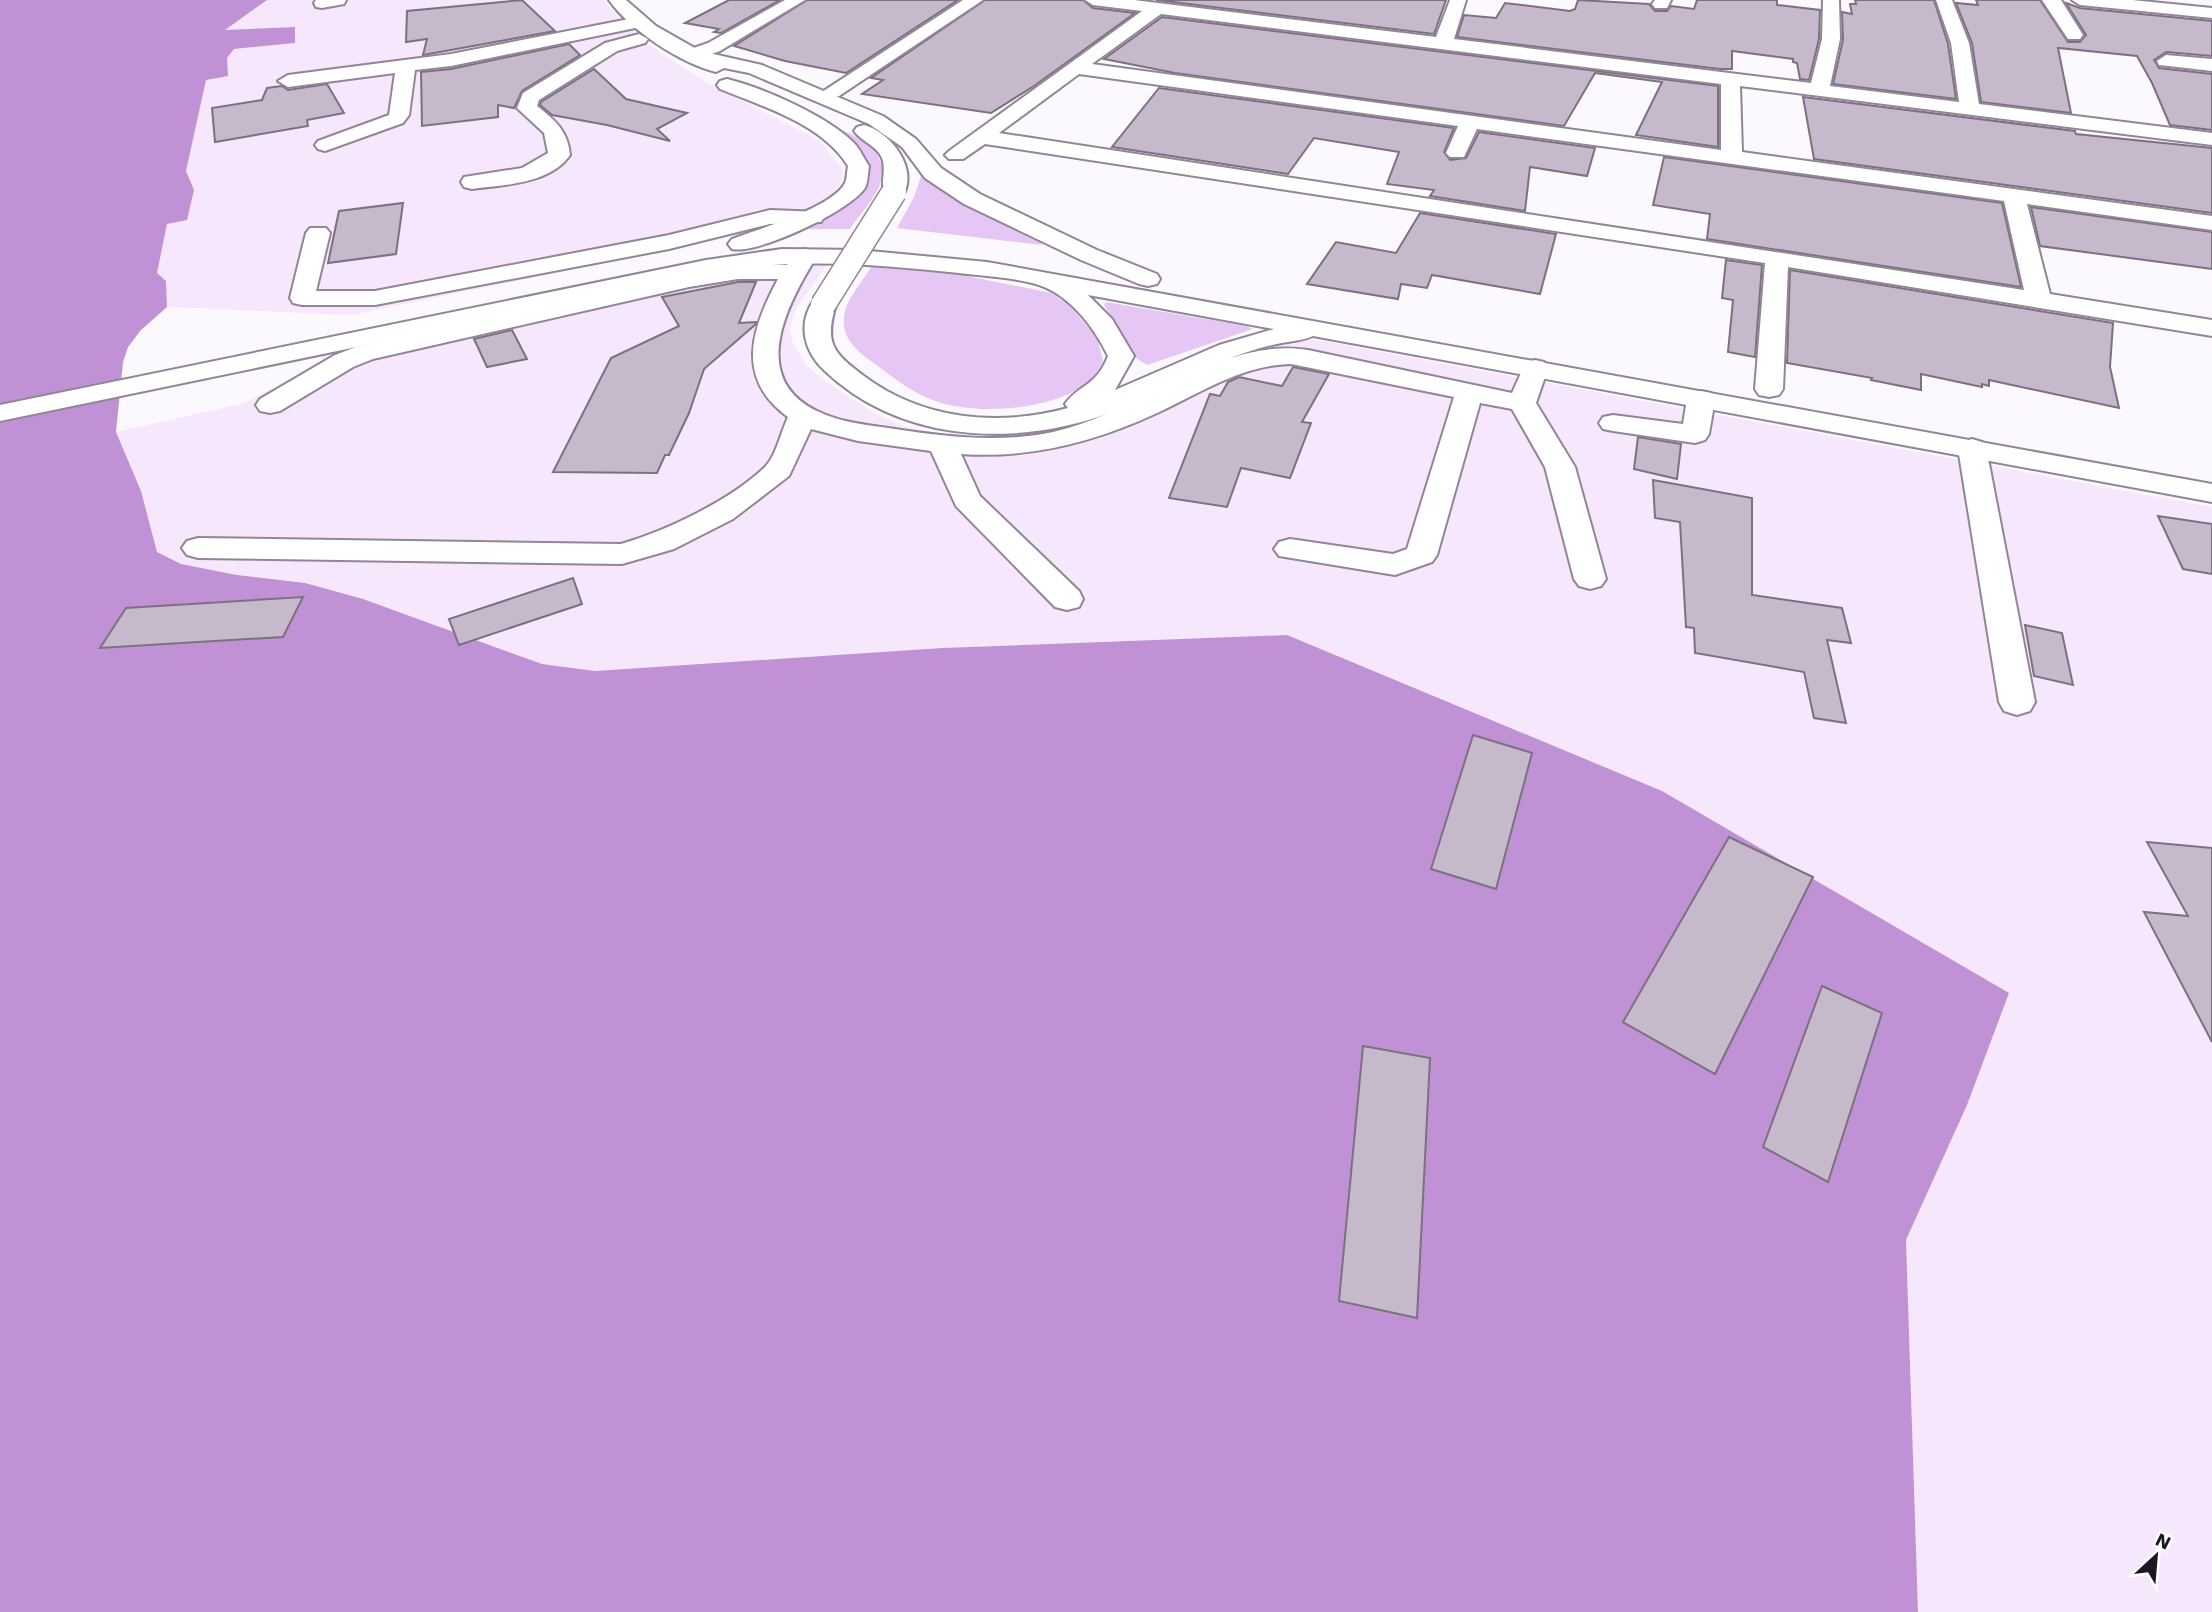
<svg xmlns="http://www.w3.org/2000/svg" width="2212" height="1612" viewBox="0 0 2212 1612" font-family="'Work Sans',sans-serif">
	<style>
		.built { fill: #f6e7fc }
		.green { fill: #e6c6f4 }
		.water { fill: #c092d5 }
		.building { fill: #c6b9cc; stroke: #7c7081; stroke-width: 2 }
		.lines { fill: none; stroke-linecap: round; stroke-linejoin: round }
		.minor-casing { stroke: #918597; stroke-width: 4 }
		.major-casing { stroke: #918597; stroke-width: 4 }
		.minor { fill: #fff; fill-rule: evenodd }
		.major { fill: #fff; fill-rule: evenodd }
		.major-bridge-casing { stroke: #918597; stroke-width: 27; stroke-linecap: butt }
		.major-bridge { stroke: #fff; stroke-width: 24 }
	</style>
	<rect width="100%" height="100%" fill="#fbf9fd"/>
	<g class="built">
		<path d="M267,0h336l19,22 27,23 60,39 112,57 22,29 -3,15 -14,17 -76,31 -399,82 -184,-8 -1,-26 -9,-8 10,-49 20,-5 7,-29 -8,-19 20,-91 28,-31 61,-6 -1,-16 -71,4z"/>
		<path d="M780,264l46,2 -31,44 -5,19 2,13 14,23 19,16 51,33 28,12 28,7 59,6 51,-4 59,-19 138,-60 62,-16h17l894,167v1105h-294l-12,-372 61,-135 42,-112 -722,-358 -345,13 -347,23 -53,-7 -86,-31 -219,-58 -56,-11 -24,-12 -16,-61 -25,-59 129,-29 101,-53 374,-81z"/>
	</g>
	<g class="green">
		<path d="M830,126c27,8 64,27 49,61 -7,15 -20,28 -29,42h-50c58,-29 104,-49 30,-103z"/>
		<path d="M922,173l117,66 3,6 -145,-17 17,-31z"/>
		<path d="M872,266l69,5 111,22 16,11 29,33 6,24c-5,9 -10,19 -19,25 -37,24 -105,29 -146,16 -22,-7 -40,-21 -59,-35 -17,-12 -38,-26 -35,-49 1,-18 19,-37 28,-52z"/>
		<path d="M1106,302l140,24 7,3 -106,36 -11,-7 -32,-53z"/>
	</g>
	<path class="water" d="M0,0h267l-42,30 70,-3v16l-61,6 -7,9 1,18 -22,4 -20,91 8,19 -7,30 -20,4 -10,49 9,8 1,26 -26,23 -13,17 -5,15 -7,70 25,59 16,61 24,12 56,11 68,8 58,16 179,65 53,7 347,-23 345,-13 375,156 347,202 -42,112 -61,135 12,372h-1918z"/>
	<g class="building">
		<path d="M522,0l33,31 -132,24 4,-16 -21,3 1,-31z"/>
		<path d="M729,0h51l-59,33 -7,-1 5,-3 -34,-6z"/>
		<path d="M807,0h151l-112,73 -61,-12 -51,-15z"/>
		<path d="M985,0h98l10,8 42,5 -101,73 -43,27 -129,-19 21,-14 -12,-2z"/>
		<path d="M1156,0h290l-12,34z"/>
		<path d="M1578,0l71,4 6,7h12l4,-5 23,3 3,-9h80v5l43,5 -1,29 -10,41 -9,-1 -3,-16 -4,-1v-3l-61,-8v18h-12l-263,-32 7,-22 32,3 9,-15 65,8 5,-2z"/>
		<path d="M1855,0h79l14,44 8,55 -123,-15 10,-44 -1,-28 10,2 -2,-10h6z"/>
		<path d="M1976,0h64l28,42h12l6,-7 -20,-32 14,5 132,13v35l-46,-4 -12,8 5,8 53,6v56l-42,-5 -18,-42 -15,-27 -79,-8 13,65 -90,-11 -9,-59 -16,-40 22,2z"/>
		<path d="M1162,17l556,69v61l-82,-12 26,-53 -67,-9 -31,53 -389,-53 -71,-14z"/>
		<path d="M569,44l11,11 -58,36 -8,17 -16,-3v12l-76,9 -1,-54 30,-3z"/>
		<path d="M594,69l32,30 61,14 -30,16 13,12 -63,-16 -55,-10 -12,-10 1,-3z"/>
		<path d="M327,84l17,29 -37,7 1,6 -93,16 -3,-34 50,-8 5,-12 15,-2 6,4z"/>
		<path d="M1159,88l295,40 -10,24 6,8 16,-2 13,-26 116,16 -8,28 -57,-9 -5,44 -95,-15 4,-6 -47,-6 12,-32 -85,-14 -26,36 -176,-27z"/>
		<path d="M1803,97l272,34 1,3 136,14v65l-398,-54z"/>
		<path d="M1664,157l338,46 19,84 -314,-48 3,-25 -57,-9z"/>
		<path d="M403,203l-7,51 -68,9 11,-52z"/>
		<path d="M2031,207l181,25v37l-172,-23z"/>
		<path d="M1420,213l136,21 -16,60 -108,-19 -5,13 -26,-4 -3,15 -91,-15 29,-42 60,11z"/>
		<path d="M1726,260l36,5 -7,92 -27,-5 5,-52 -11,-2z"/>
		<path d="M1790,270l323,53 -3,44 9,41 -130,-28v6l-7,-2v3l-61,-13v16l-50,-10 1,-2 -85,-15z"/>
		<path d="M738,282h18l-17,41 17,-1v2l-52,45 -15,44 -20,42h-4l-8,18 -104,-1 58,-114 68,-32 -17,-29z"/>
		<path d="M512,330l15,29 -40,8 -13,-28z"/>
		<path d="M1293,367l36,7 -27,48 9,1 -21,55 -49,-10 -14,39 -58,-9 41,-104 10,2 8,-14 11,-5 43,9z"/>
		<path d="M1638,437l43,7 -4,35 -43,-10z"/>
		<path d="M1653,480l99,18v97l90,13 9,35 -24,-3 19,83 -32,-5 -10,-46 -109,-19 -1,-25 -8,-1 -6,-105 -25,-4z"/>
		<path d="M2158,516l54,8v50l-29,-5z"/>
		<path d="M573,578l9,26 -123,41 -10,-26z"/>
		<path d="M303,597l-20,40 -183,11 26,-40z"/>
		<path d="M2025,625l37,8 11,52 -39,-9z"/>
		<path d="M1473,735l59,18 -36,136 -65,-20z"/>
		<path d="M1729,837l84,40 -98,197 -92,-52z"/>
		<path d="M2147,842l65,6v194l-68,-130 44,4z"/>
		<path d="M1822,986l60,27 -54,169 -65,-35z"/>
		<path d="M1363,1046l67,12 -13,260 -78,-17z"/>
	</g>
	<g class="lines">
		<defs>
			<g id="minor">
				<path d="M316,0h30l-2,4 -22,4 -6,-1 -2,-4z"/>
				<path d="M785,0h20l-85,51 -28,10 -9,-6 2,-4 23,-8z"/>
				<path d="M963,0h20l-144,96 -7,2 -10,-6z"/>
				<path d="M1085,0h49l302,37 14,-37h16l-12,39 357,44 11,-44 1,-39h16l1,39 -10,47 129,16 -8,-59 -15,-43h16l17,43 10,61 233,29v12l-472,-59 2,66 470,64v14l-185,-26 23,90 162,26v16l-424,-69 -5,122 -4,6 -10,2 -10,-2 -4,-6 10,-126 -780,-119 -22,15h-14l-4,-4 4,-4 193,-140 -49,-6zM1161,14l560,70v66l-629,-86zM1079,74l379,52 -12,27 4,4h14l13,-28 527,72 20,89 -1025,-157z"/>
				<path d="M1655,0h16l-4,8h-12l-3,-4z"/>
				<path d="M2042,0h19l22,35 -3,4h-12z"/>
				<path d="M2072,0h60l80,8v10l-132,-13z"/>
				<path d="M639,17l6,1 3,4 -3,4 -194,40 -36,4 -6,45 -6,8 -78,28 -7,-2 -3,-4 3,-4 71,-26 6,-42 -107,14 -10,-6 10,-6 163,-21z"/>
				<path d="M639,34l9,5 -3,4 -28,8 -78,49 -2,6c18,14 31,25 33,49 -20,29 -67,30 -98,34l-8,-2 -3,-5 3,-5 58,-9 26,-15 -4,-20 -27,-25 6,-15 82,-50z"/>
				<path d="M2166,55l46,4v12l-53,-6 -2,-4z"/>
				<path d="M770,210l51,2 3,5 -3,5 -51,2 -101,25 -294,56h-73l-9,-2 -3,-5 16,-65 4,-5h16l4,5 -14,58h59l294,-56z"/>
				<path d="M805,249l8,2 4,5c-30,48 -69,122 0,155 24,12 52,14 78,18 52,8 106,14 158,3 84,-18 168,-96 255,-82l204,43 14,-31 9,-2 9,2 4,6 -12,35 39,64 31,112 -5,7 -11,3 -11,-3 -5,-7 -29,-112 -33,-58 -32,-6 -43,152 -5,7 -37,13 -116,-19 -5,-7 5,-7 11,-3 103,15 14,-5 47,-152 -163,-33c-49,1 -91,29 -134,49 -62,29 -127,46 -196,41l19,42 99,95 4,8 -4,8 -12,3 -12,-3 -99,-101 -25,-55 -73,-10 -47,-12 -22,47 -56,43 -59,30 -52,15 -424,-6 -11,-3 -5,-7 5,-7 11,-3 423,6c45,-13 110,-44 144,-77 11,-11 16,-35 23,-50 -53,-38 -37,-88 -10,-138h-40l-49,8 -316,72 -20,8 -73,44 -10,2 -10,-2 -4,-6 4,-6 75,-44 21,-8 333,-74 49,-8h49l10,-14z"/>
				<path d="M1701,391l10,2 4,6 -6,35 -4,6 -10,3 -82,-12 -10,-2 -4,-6 4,-6 10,-2 70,9 4,-25 4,-6z"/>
				<path d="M1972,439l10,3 4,6 49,254 -5,9 -13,4 -13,-4 -5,-9 -41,-254 4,-6z"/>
			</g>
			<g id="major">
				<path d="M609,0h17l30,26 44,25 62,14 121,51 33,23 25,29 39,26 117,56 60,24 3,5 -3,5 -9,2 -9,-2 -58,-24 -117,-56 -39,-26 -23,-31 -33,-23 -120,-51 -25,-5 -8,4c-36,-9 -86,-42 -107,-72z"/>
				<path d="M727,79c37,9 100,37 127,64 6,6 10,16 15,23 -1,7 -1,16 -4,22 -15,23 -108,67 -133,61l-4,-5 4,-5c26,-10 100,-31 113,-56 2,-5 2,-12 3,-17 -26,-42 -84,-59 -128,-77l-3,-4 3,-4z"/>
				<path d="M864,125c27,7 56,45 38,72h-16c-7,-10 1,-26 -4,-39 -6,-13 -20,-16 -28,-27l3,-4z"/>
				<path d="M782,249l77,1 128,12 1225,222v18l-899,-166c-11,5 -24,5 -36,8 -21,4 -41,12 -61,20 -41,17 -79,41 -121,54 -92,29 -198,21 -270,-47 -21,-19 -28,-47 -11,-71l9,-3 9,3 4,5c-12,38 -3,48 28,71 59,44 133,51 204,32l-3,-4c14,-20 31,-17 43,-48 -13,-27 -36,-58 -64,-69 -21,-9 -62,-11 -85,-14 -80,-8 -160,-16 -240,-1l-719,149v-16l706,-145zM1088,295l186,34 -55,16 -104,45 19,-34 -22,-37z"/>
			</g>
		</defs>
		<use href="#minor" class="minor-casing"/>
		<use href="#major" class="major-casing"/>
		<use href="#minor" class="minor"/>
		<use href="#major" class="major"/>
		<defs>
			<path id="major-bridge" d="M823,305l71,-113"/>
		</defs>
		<use href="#major-bridge" class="major-bridge-casing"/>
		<use href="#major-bridge" class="major-bridge"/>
	</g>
	<g transform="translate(2156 1556) rotate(26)" stroke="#ffffff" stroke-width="5" paint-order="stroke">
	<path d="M0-5L12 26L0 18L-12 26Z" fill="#1c171e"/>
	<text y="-10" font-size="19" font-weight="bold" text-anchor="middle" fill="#1c171e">N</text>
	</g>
</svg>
